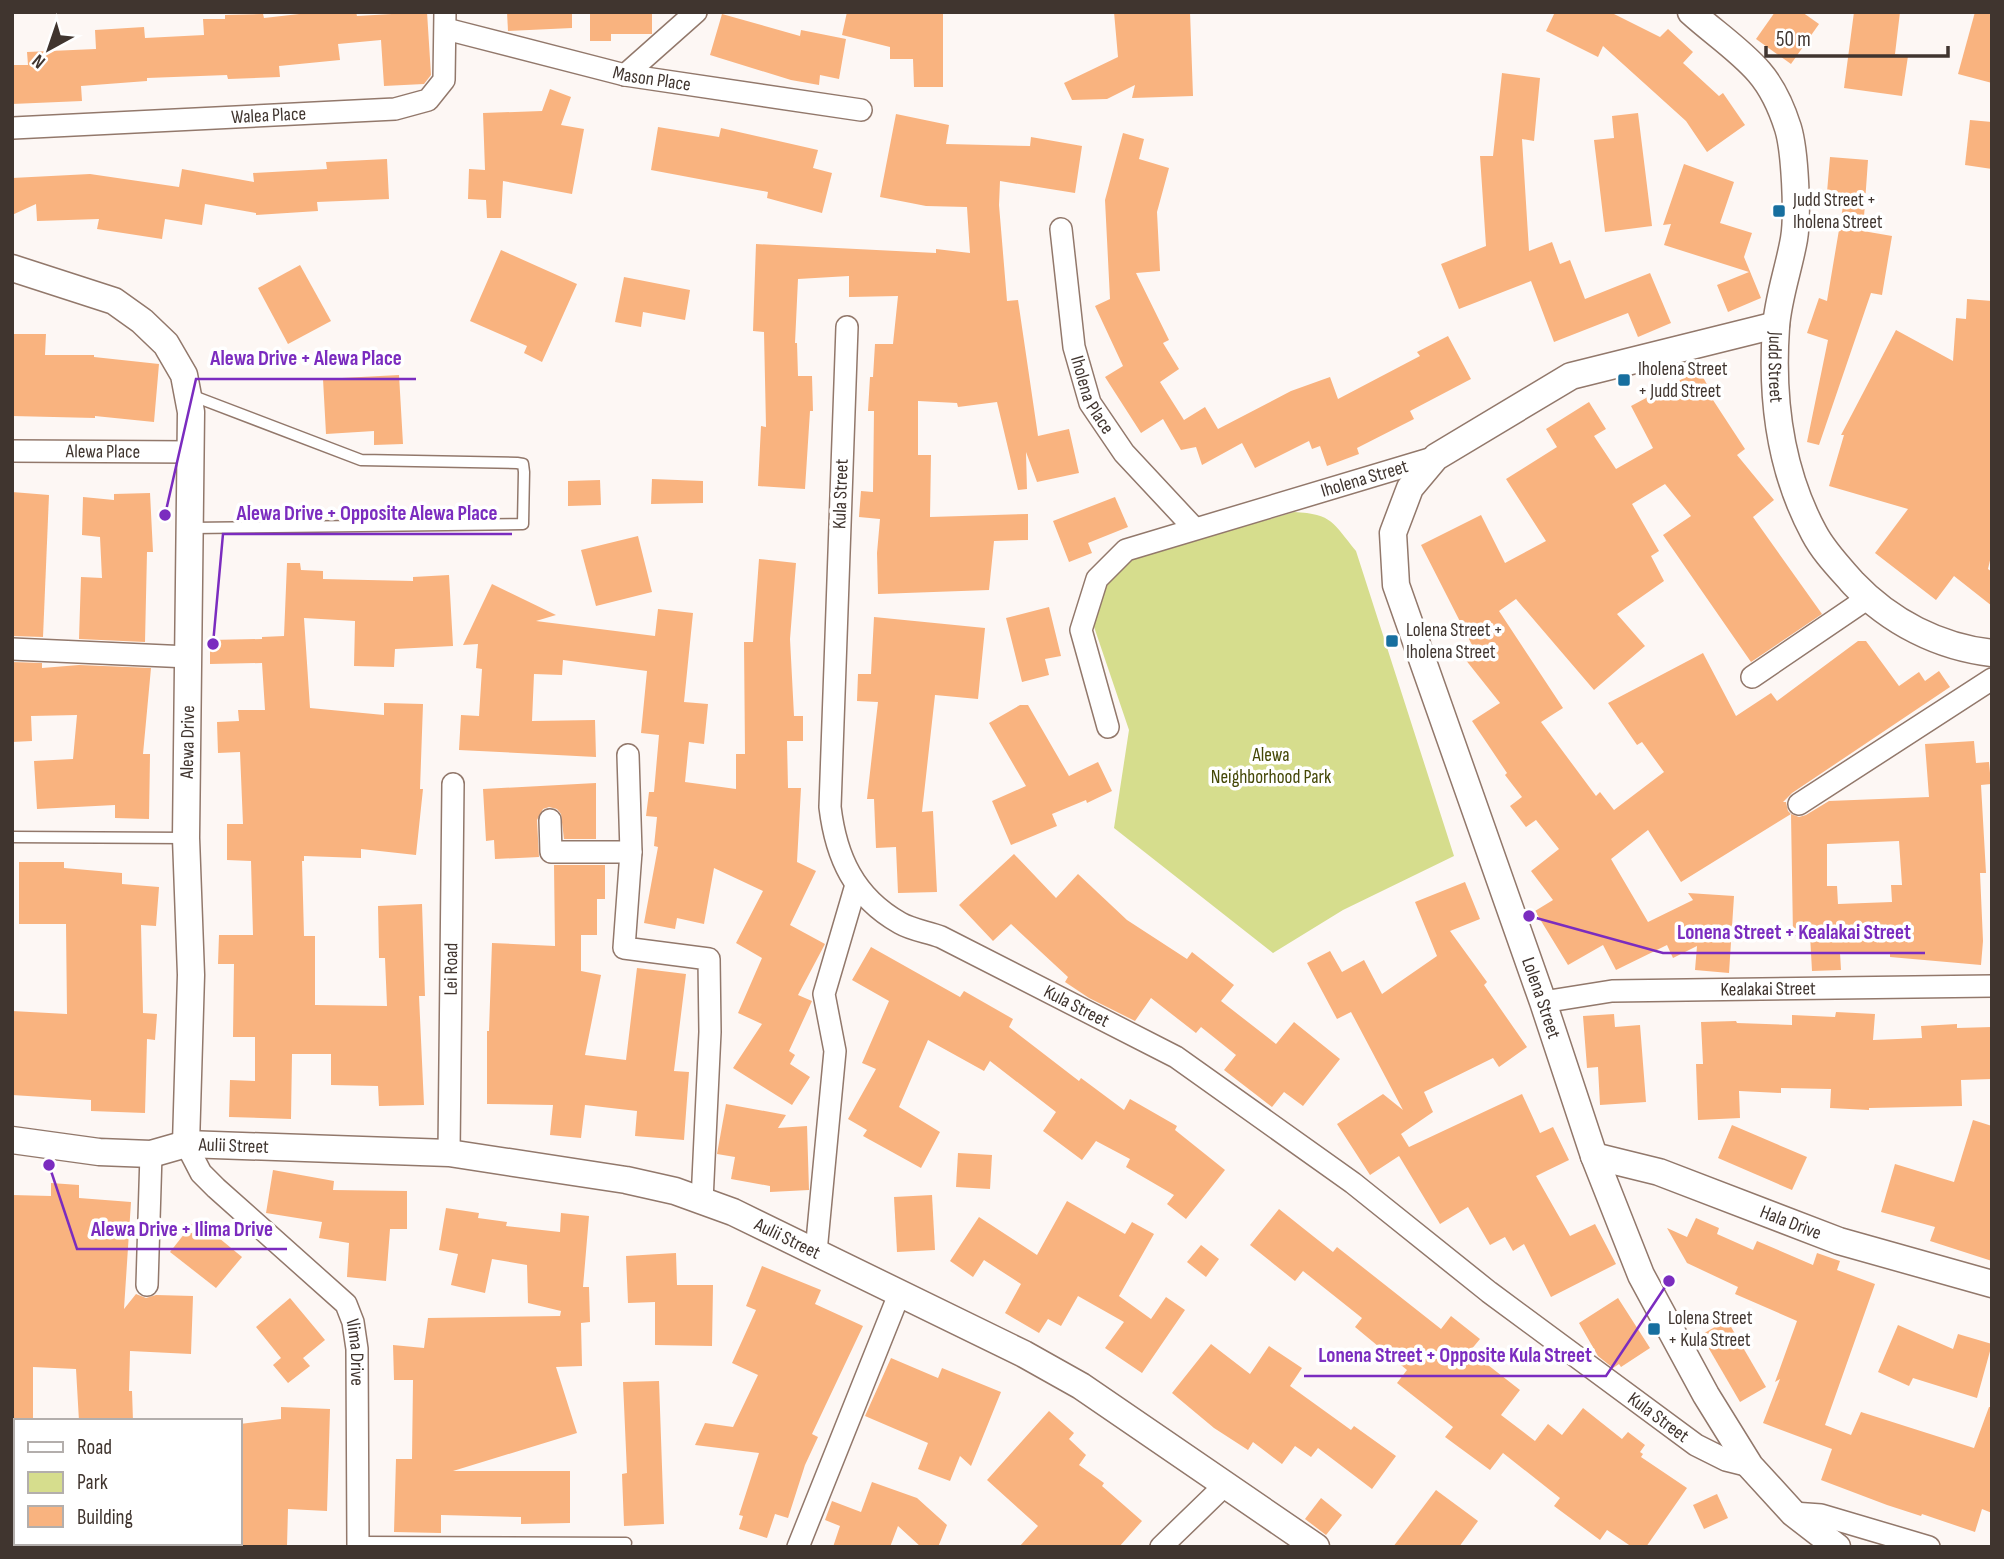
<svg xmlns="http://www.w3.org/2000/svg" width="2004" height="1559" viewBox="0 0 2004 1559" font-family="'Sofia Sans Condensed',sans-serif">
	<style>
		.green { fill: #d6dd8d }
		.building { fill: #f9b37f; fill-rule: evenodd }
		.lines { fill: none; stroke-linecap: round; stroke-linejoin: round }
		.service-casing { stroke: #92786b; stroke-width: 13 }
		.minor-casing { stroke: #92786b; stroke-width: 24 }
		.tertiary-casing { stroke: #92786b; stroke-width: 29 }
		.service { stroke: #fff; stroke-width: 10 }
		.minor { stroke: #fff; stroke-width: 21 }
		.tertiary { stroke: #fff; stroke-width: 26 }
		.poi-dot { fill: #176f9f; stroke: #fff; stroke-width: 2.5 }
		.labels { text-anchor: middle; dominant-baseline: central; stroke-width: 7; stroke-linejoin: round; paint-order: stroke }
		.street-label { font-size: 19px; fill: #40352f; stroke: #fff }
		.poi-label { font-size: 19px; fill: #40352f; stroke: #fff; text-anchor: start }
		.park-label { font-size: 19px; fill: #444706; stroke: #fff }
		.leader { fill: none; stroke: #7b2cbf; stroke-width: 2.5 }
		.callout-dot { fill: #7b2cbf; stroke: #fff; stroke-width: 2.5 }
		.callout-label { font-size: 21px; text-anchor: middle; font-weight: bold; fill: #7b2cbf; stroke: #fff; stroke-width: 7; stroke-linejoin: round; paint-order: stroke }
	</style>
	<rect width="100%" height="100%" fill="#fdf7f4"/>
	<path class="green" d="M1294,512c39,2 39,11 62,39l98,305 -111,54 -70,43 -159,-125 15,-98 -39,-115 26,-52z"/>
	<g class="building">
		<path d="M317,12h39l1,4 70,-4 4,63 -7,9 -40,2 -3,-46 -43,4 2,16 -61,6 1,11 -52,2 -1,-4 -80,3v3l-66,5 1,15 -70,3v-39h16l-1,-13 69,-3 -1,-19 49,-3 1,11 59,-3 -1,-16h22v-4l38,-1 1,4z"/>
		<path d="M507,12h65v16l-64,3z"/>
		<path d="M590,12h62v22h-41v7h-21z"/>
		<path d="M847,12h96v75h-29l-1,-28h-23v-12l-48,-12z"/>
		<path d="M1114,12h76l3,84 -61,2 3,-13 -28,14 -35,1 -8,-17 54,-26z"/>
		<path d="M1555,12h55l50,25 8,-8 25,23 -10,11 36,33 4,-3 22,32 -38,27 -21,-31 -83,-75 -5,11 -52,-26z"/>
		<path d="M1775,12h27l17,12 -28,40 -35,-25z"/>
		<path d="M1854,12h46l-5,42 13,2 -6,40 -58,-8z"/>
		<path d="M1975,12h17v71l-34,-9z"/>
		<path d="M722,14l78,22 1,-6 45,9 -7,40 -19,-4 -1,10 -28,-5 -81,-25z"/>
		<path d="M1502,73l38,5 -6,63 -12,-2 7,112 23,-9 8,22 10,-4 15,39 65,-26 21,50 -33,14 -10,-24 -74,29 -23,-61 -72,28 -18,-45 45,-18 -6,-90h13z"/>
		<path d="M550,89l21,8 -10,28 23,4 -12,65 -69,-13 -2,37h-14l-1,-18 -18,-1 1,-30 16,1 -2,-57 59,-2z"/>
		<path d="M1638,113l14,113 -47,6 -11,-92 20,-2 -2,-22z"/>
		<path d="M896,114l53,11 -3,19 84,2 1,-9 51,9 -7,47 -75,-12 -1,24 8,96 11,-1 20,136 31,-7 10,44 -42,9 -11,-30 1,37 -9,1 -21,-88 -39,5 -1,-4 -39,-2v54h13l-1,62 98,-3v26l-34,1 -5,49 -111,4 -1,-41 3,-34 -21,-2 2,-26 12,1 1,-81h-6l2,-34h3l2,-33h18l5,-48 -49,1v-21l-51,3 -3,64h2l1,33h14l1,35h-3l-5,78 -47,-3 3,-60 5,1 -2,-95 -11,-1 3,-87 180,9v-4l34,4 -3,-46 -41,-1 -46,-9z"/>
		<path d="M1970,120l22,2v47l-27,-4z"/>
		<path d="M658,127l61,10 2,-9 97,22 -5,18 19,5 -10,40 -55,-15 1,-6 -117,-22z"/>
		<path d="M1123,133l21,6 -5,20 30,9 -12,44 3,59 -24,2 33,67 -6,3 16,26 -19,13 24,38 21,-13 13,22 73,-38 39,-14 8,22 82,-43 -3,-4 31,-16 23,43 -61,32 4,8 -57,29 2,6 -32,12 -7,-20 -8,3 -3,-8 -54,27 -13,-25 -40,22 -6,-18 -15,3 -18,-31 -22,14 -36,-56 18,-11 -28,-60 15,-7 -5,-99z"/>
		<path d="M1830,157l38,3 -5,71 29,5 -10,59 -11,-2 -52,152 -12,-3 21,-102 -21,-7 12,-35 8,3 16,-95 -17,-2z"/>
		<path d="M387,159l2,40 -72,3 1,9 -62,4v-2l-51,-9 -3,21 -37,-6 -3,20 -65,-10 2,-10 -62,2 -1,-17 -24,11v-37l78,-4 89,13 3,-18 72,13 -1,-9 74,-4 -1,-7z"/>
		<path d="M1684,164l50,18 -14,41 32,10 -8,24 17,41 -33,14 -11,-27 32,-13 -85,-27 7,-21 -8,1z"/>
		<path d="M501,250l76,34 -35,78 -18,-9 3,-7 -57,-25z"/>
		<path d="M300,265l31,56 -43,23 -30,-56z"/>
		<path d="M624,277l66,13 -5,30 -42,-8 -2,15 -26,-5z"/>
		<path d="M1967,299l25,2v251l-4,17 4,3v34l-38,-30 -18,24 -61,-47 33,-44 -79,-23 15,-51h-3l55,-105 57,31 3,-43 10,1z"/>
		<path d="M12,334h34l-1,21h49v2l65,7 -5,58 -59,-6v2l-83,-2z"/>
		<path d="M1699,370l16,29 -2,1 32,49 -8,6 37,45 -21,17 69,97 -71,48 -88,-127 28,-19 -26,-32 -33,20 27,47 -8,5 13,25 -47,33 28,32 -51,44 -78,-91 -17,12 64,97 -22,14 55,74 4,-4 14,18 50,-38 -22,-30 -5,3 -29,-42 95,-50 33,63 35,-23 6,8 81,-60h8l33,45 20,-14 6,9 14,-10 11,16 -158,106 -9,9h3l2,9 3,3 -110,68 -33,-52 -37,29 37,63 45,-22 -5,-7 46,3 -5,77 -34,-3 2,-24 -24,12 -6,-13 -51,25 -13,-25 -35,20 -33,-54 18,-11 -22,-29 28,-22 -23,-29 -10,7 -16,-21 12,-9 -17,-22 2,-2 -35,-52 28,-18 -39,-49 11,-9 -51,-100 60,-30 24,48 41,-22 -40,-62 51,-32 -11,-18 43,-27 17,27 -12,7 22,33 37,-21 -22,-42z"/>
		<path d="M399,375l4,69 -29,1v-14l-48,3 -3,-55z"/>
		<path d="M652,479l51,2v22l-52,1z"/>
		<path d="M600,480l1,25 -33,1v-25z"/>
		<path d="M12,492l37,3 -6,142 -31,-1z"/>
		<path d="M150,493l3,59h-6l-2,90 -66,-3 2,-62 21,1 -2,-41 -18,-2 1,-38 31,3v-6z"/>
		<path d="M1115,497l13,30 -40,16 4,10 -23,9 -16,-41z"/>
		<path d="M638,536l14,56 -56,14 -15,-56z"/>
		<path d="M759,559l37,4 -6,76 4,77h9v25h-16l1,47h13l-4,74 19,9 -26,54 35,19 -27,51 14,6 -23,50 6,4 -5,9 20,13 -18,28 -59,-37 29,-44 -24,-11 24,-55 -26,-15 27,-52 -49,-23 -10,56 -27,-6 -2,11 -31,-6 14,-76 -4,-1 3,-29 -11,-1 3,-24h5l5,-57 -18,-2 6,-62 -84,-11 -1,15 -28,-1 -2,47 63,-1 1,37 -137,-7 2,-35 18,1 3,-47 -6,-1 2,-24 -15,1 29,-61 64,31 -20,6 119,15 3,-27 35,4 -9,89 24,2 -4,40 -15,-2 -4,40 51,7v-35h9l-1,-112h9z"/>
		<path d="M287,563h13l1,7 22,1v8l90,2v-4l36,-2 4,71 -58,3 -1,18 -40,-1 1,-45 -51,-3 6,90 74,7v-12l39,1 -3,85h3l-7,66 -55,-6v9l-57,-2v5h-2l2,75h11v69l72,1 -2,-48h-6l-1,-52 44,-2 3,92h-6l5,109 -45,1 -1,-20 -47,-1v-31h-39l-1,65 -62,-2 1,-37 25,1v-44h-22l1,-73h-16l1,-29h34l-2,-74 -24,-1v-36h16l-3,-72 -22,1 -1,-31 22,-1 -1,-11h27l-3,-47 -52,1v-24l52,-1v-2l22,-1z"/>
		<path d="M1049,607l12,49 -16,3 4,16 -27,7 -16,-64z"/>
		<path d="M874,617l111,11 -7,71 -43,-4 -13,117 11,-1 4,81 -39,1 -2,-46 -20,1 -2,-49h-7l11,-97 -21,-1 1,-27h13z"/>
		<path d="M12,662l30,1v5l37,-3 72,3 -8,86h7l-1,65 -34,-1v-13l-78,4 -3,-48 39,-2 4,-44 -46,1 1,25 -20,1z"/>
		<path d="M1020,705h8l41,71 29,-14 14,29 -25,12 -1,-3 -34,14 5,12 -46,19 -19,-44 34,-15 -37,-63z"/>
		<path d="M1974,741l2,22 13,-1 2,22 -10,1 5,88h-6l3,68 -2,24 -91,-8v-5l-50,1 1,17 -29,1 -2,-36 -17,1 -2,-122 8,3 7,-2 23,-14 100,-4 -4,-53zM1899,841l3,44h-11l1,17 -54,2 -1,-18h-10v-42z"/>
		<path d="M596,783v56h-32l-3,-25 -4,-5 -8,-2 -6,2 -6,11 2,37 -44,2 -1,-19 -8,1 -3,-52z"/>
		<path d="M1014,854l42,44 22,-24 49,46 60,39 5,-7 42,33 -13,16 55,43 18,-22 46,37 -37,47 -19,-14 -12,15 -48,-37 12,-15 -35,-28 -5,6 -45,-35 -16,23 -46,-23 -24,-16 3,-5 -57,-53 -18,17 -34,-36z"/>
		<path d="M19,862h45v6l58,5v11l37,3 -3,39 -15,-1 2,88 14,1 -2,26 -8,-1 -2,74 -54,-2v-11l-79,-5v-84l55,3 -1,-90h-47z"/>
		<path d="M554,865h51v34h-8v36h-16v36l20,4 -16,80 41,5 11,-92 49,6 -12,97 15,1 -5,68 -49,-4 2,-25 -52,-6 -4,33 -31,-3 3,-30 -66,-1v-73h2l3,-88 63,3z"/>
		<path d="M1465,882l15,37 -30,12 37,51 -3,3 43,62 -28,20 -6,-9 -69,34 9,20 -32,22 8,13 113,-53 18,39 13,-6 16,33 -33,16 34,60 25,-12 21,40 -65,33 -27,-53 -11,7 -8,-14 -15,8 -22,-38 -28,17 -41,-68 -29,19 -33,-51 46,-30 20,16 -52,-98 -14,7 -30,-56 23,-12 12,21 22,-12 18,34 55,-38 -22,-54z"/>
		<path d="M871,947l89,50 4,-6 49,28 -4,8 70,54 2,-3 43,32 6,-11 47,27 -2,4 50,40 -39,49 -19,-15 7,-9 -48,-28 4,-8 -34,-18 -14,19 -39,-29 13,-19 -66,-51 -6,10 -56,-31 -29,67 41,25 -19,36 -58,-32 4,-6 -19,-11 28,-50 -14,-6 27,-62 -37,-21z"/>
		<path d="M1836,1012l39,2 -2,26 49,-2 -1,-12 36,-2v4l35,-1v52l-31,1 1,26 -93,2v2l-39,-2 1,-19 -50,-1v5l-42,-2 1,27 -42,2 -2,-56h7l-2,-42 35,-1 1,2 55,2v-10l43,2z"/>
		<path d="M1614,1014l1,13 25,-2 6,77 -46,3 -2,-38 -11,1 -4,-52z"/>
		<path d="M726,1104l60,11 -8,13 29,-2 2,64 -39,2v-6l-39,-7 4,-22 -18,-3z"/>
		<path d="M1973,1120l19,6v135l-62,-20 5,-14 -54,-15 14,-48 59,18z"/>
		<path d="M1732,1125l75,32 -15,33 -74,-32z"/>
		<path d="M958,1153l34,2 -2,34 -34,-2z"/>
		<path d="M273,1170l61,11 -1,9 74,1v38h-17l-4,52 -39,-4 2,-34 -30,-5 3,-16 -56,-9z"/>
		<path d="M51,1183l28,2v13l52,4 -7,107 12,-15 10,4 10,-3 37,1 -2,58 -61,-3 -1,40h3l1,30h-54l-3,-52 -43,-2v54h-21v-226l39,1z"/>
		<path d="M932,1195l3,55 -38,2 -3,-55z"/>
		<path d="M1067,1201l58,33 7,-12 22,12 -35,62 32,23 15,-22 19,13 -43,63 -37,-25 19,-26 -46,-26 -17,30 -13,-7 -9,14 -34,-20 16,-29 -37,-24 -11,17 -23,-16 29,-44 58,38z"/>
		<path d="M446,1208l33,5 -1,5 29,4 -1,4 54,6 1,-19 28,3 -6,71h6l1,35 -9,1 1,43 -26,1 21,66 -124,38h117v52l-49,1v-7l-80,-2v18l-47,-1 2,-73h16l1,-79h-19l-1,-35 31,3 4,-30 132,-2 1,-5 -33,-8 -1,-38 -35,-6 -7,34 -34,-8 7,-31 -19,-4z"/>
		<path d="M1279,1209l54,43 4,-5 104,82 10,-13 29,23 -10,12 50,39 -19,25 34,26 13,-17 14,11 21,-27 39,31 6,-7 17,13 -5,7 3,2 -2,3 46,31 -41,59h-14l-25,-17 -7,10 -46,-34 6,-8 -57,-45 -13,17 -45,-33 8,-10 -56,-44 10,-13 -52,-43 7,-9 -59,-47 -8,10 -45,-36z"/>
		<path d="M1696,1218l23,10 -2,6 36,16 4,-9 56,24 4,-12 23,8 -3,9 38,14 -50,141 26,10 10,-23 113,36 15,-41h3v106l-10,-4 -7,23 -53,-18 -1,2 -34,-11 -66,-25 11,-31 -69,-26 17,-44 -5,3 22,-61 -62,-27 3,-7 -51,-24 -20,-35 20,9z"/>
		<path d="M196,1219l46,38 -26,31 -46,-36z"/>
		<path d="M1201,1245l18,14 -13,18 -19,-15z"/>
		<path d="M676,1253l1,32h36l-1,61 -57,-1v-43l-27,1 -2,-47z"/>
		<path d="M762,1266l59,24 -6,14 48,22 -51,108 6,3 -13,28 -17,53 -13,-4 -8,24 -28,-9 4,-13 -4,-1 20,-62 -64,-8 10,-22 28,4 25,-52 -26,-12 24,-53 -10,-4z"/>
		<path d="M290,1298l35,42 -22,18 7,8 -22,17 -15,-18 8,-7 -25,-31z"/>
		<path d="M1618,1298l32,50 -29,19 -2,-3 -6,4 -15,-12 -19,-33z"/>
		<path d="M1727,1320l39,67 -26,15 -39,-67z"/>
		<path d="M1898,1325l55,24 5,-15 34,10 -15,54 -64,-20 -4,8 -31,-14z"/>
		<path d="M1211,1344l39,30 19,-28 33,22 -12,18 61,44 3,-4 42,30 -24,33 -54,-41 -7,9 -16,-11 -13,18 -29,-22 -5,8 -34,-22 -42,-35z"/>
		<path d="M891,1358l47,20 4,-10 59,24 -30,74 -11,-10 -10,25 -32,-12 10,-26 -63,-27z"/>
		<path d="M659,1381l5,143 -40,2 -2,-52 5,-1 -4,-91z"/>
		<path d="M281,1407l49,2 -3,102 -39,-2 -1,37 -47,-1v-121l41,-5z"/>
		<path d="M1049,1411l25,22 -5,6 17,16 -7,10 25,18 -2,3 40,35 -23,26h-100l19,-21 -51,-46z"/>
		<path d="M872,1482l45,16 30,27 -9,22h-17l-23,-21 -8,21h-57l7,-21 -15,-6 7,-19 29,11z"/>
		<path d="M1436,1490l42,31 -19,26h-66z"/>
		<path d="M1717,1494l11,24 -24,11 -11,-24z"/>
		<path d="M1321,1498l21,17 -16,20 -21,-16z"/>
	</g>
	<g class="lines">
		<defs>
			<g id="service">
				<path d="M188,394l173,66 156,3 6,1 1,8 -1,52 -332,4"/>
				<path d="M12,837l174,1"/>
				<path d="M358,1542l268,1"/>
			</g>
			<g id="minor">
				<path id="s1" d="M446,29l179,46 236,35"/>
				<path d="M625,75l71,-63"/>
				<path id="s2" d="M13,128l382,-19 33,-9 16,-20 1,-68"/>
				<path id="s3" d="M1061,229l13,118 16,56 34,50 70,75"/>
				<path id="s4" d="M847,327l-17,480c6,50 24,90 70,116 12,7 28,9 41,14l235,120 177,126 136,109 207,153 30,15 24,6"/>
				<path id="s5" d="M12,451l180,1"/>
				<path d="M12,649l177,8"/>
				<path d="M1752,677l116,-79"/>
				<path id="s6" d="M1108,727l-27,-97 16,-51 29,-29 310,-93"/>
				<path d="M628,755l3,97 -7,96 85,11 1,73 -8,169"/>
				<path d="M1799,804l193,-125"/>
				<path d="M550,820l1,32h80"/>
				<path id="s7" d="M1543,1002l69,-11 380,-5"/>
				<path id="s8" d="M186,1144l15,29 15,15 130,116 7,18 4,27 1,198"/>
				<path id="s9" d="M449,1153l4,-369"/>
				<path d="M816,1252l19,-201 -11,-57 32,-109"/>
				<path d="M147,1285l4,-131"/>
				<path d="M1793,1513l28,2 108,32"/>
				<path d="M798,1547l102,-255"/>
				<path d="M1161,1547l65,-63"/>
			</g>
			<g id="tertiary">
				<path id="s10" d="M1691,12c22,20 49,38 68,60 13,15 23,37 29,56 7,23 10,87 6,111 -5,29 -16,59 -18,88 -5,71 4,143 38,206 10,19 25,34 39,50 37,39 86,64 139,70"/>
				<path d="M12,268l102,33 28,20 24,23 18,31 7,37 -5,426 5,137 -5,169"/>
				<path id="s11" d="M1776,325l-205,51 -135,81 -26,31 -17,45 3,52 147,417 51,154 47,119 65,120 44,71 43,47 44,34"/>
				<path id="s12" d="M12,1140l87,12 52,2 35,-10 263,9 177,27 49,11 58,21 291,142 57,32 235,161"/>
				<path id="s13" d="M1594,1156l65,16 180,69 153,43"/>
			</g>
		</defs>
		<use href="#service" class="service-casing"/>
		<use href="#minor" class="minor-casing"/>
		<use href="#tertiary" class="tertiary-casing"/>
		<use href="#service" class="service"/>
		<use href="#minor" class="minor"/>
		<use href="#tertiary" class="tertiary"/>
	</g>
	<g class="poi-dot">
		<rect x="1772" y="204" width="14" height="14" rx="3.5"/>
		<rect x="1617" y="373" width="14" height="14" rx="3.5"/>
		<rect x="1385" y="634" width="14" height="14" rx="3.5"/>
		<rect x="1647" y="1322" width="14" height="14" rx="3.5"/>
	</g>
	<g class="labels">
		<g class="street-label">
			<text stroke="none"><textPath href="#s1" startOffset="212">Mason Place</textPath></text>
			<text stroke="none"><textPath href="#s2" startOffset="256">Walea Place</textPath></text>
			<text stroke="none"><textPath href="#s10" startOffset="396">Judd Street</textPath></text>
			<text stroke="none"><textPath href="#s3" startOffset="170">Iholena Place</textPath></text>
			<text stroke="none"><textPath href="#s5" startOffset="91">Alewa Place</textPath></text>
			<text stroke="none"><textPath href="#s6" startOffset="444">Iholena Street</textPath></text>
			<text transform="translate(841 494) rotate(-88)">Kula Street</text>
			<text transform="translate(188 742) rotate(-89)">Alewa Drive</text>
			<text stroke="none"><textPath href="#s9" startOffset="184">Lei Road</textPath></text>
			<text stroke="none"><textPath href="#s7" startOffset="226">Kealakai Street</textPath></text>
			<text stroke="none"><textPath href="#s11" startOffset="947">Lolena Street</textPath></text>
			<text stroke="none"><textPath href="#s4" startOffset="817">Kula Street</textPath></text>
			<text stroke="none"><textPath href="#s12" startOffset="224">Aulii Street</textPath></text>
			<text stroke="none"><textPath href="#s13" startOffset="208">Hala Drive</textPath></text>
			<text stroke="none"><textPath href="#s12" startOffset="791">Aulii Street</textPath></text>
			<text stroke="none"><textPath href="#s8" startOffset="278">Ilima Drive</textPath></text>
			<text stroke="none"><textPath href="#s4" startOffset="1531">Kula Street</textPath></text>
		</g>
		<g class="poi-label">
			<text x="1793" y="200">Judd Street +<tspan x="1793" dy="22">Iholena Street</tspan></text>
			<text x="1638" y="369">Iholena Street<tspan x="1638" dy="22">+ Judd Street</tspan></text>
			<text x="1406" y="630">Lolena Street +<tspan x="1406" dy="22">Iholena Street</tspan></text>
			<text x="1668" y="1318">Lolena Street<tspan x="1668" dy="22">+ Kula Street</tspan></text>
		</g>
		<g class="park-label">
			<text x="1271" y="755">Alewa<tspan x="1271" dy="22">Neighborhood Park</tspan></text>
		</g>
	</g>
	<path class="leader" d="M165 515L196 379H416M213 644L223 534H512M1529 916L1663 953H1925M49 1165L77 1249H287M1669 1281L1606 1376H1304"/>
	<g class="callout-dot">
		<circle cx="165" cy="515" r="7"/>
		<circle cx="213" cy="644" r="7"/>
		<circle cx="1529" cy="916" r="7"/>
		<circle cx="49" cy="1165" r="7"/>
		<circle cx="1669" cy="1281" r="7"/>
	</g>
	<g class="callout-label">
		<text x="306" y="365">Alewa Drive + Alewa Place</text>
		<text x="367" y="520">Alewa Drive + Opposite Alewa Place</text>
		<text x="1794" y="939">Lonena Street + Kealakai Street</text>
		<text x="182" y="1236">Alewa Drive + Ilima Drive</text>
		<text x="1455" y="1362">Lonena Street + Opposite Kula Street</text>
	</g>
	<rect width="2004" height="1559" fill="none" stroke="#40352f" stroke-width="28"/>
	<rect x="14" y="1419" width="228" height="126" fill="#ffffff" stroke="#b3aeac" stroke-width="2"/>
	<rect x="28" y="1442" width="35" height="10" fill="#ffffff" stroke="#b3aeac" stroke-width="2"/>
	<text x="77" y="1454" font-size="21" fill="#40352f">Road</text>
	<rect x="28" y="1472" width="35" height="21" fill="#d6dd8d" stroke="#b3aeac" stroke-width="2"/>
	<text x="77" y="1489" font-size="21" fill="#40352f">Park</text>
	<rect x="28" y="1506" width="35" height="21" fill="#f9b37f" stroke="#b3aeac" stroke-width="2"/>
	<text x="77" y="1524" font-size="21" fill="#40352f">Building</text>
	<g transform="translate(49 49) rotate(220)" stroke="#ffffff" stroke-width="5" paint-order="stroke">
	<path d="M0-5L12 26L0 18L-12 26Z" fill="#40352f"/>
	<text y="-10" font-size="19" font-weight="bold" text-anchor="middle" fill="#40352f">N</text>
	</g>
	<path d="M1766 46v10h182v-10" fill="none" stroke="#40352f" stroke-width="3.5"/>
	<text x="1776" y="46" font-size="21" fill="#40352f" stroke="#ffffff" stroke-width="5" paint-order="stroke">50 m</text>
</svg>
